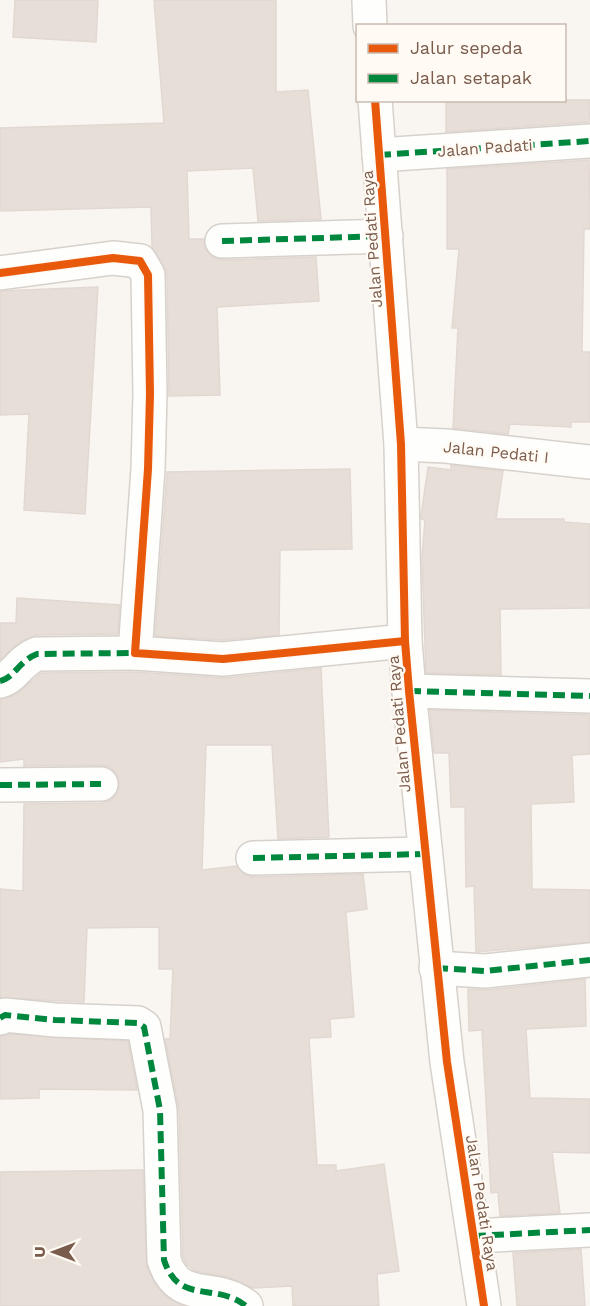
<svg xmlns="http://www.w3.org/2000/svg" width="590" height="1306" viewBox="0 0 590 1306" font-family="'Work Sans',sans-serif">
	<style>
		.building { fill: #e6ded7; stroke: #e2d8d2; stroke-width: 1.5 }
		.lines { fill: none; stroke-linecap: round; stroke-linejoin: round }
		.minor-casing { stroke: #d7d1cb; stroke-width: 36 }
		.minor { stroke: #fefefd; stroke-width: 33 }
		.quiet { stroke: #00873e; stroke-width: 6; stroke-dasharray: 12 6; stroke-linecap: butt }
		.cycleway-casing { stroke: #fffaf3; stroke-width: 11 }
		.cycleway { stroke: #e8590c; stroke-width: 8 }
		.labels { text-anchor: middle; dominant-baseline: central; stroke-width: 4.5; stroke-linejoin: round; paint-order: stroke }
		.street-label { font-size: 16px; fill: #7a5c4d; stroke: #fffaf3 }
	</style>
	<rect width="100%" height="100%" fill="#f9f5f0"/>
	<g class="building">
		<path d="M15,0h83l-2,42 -83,-5z"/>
		<path d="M154,0h122v92l32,-2 13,129 -63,2 -5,-53 -66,3 2,68h15l2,11 7,7 10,3 93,-3 3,44 -102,6 3,88 -51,1 -2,-121 -15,-28 -1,-40 -151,4v-83l164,-5z"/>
		<path d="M446,100h144l-1,22 -143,10z"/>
		<path d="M589,160l1,69h-6l-2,123h8v70h-19v5l-61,-3 -2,10 -55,-6 5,-100h-6l7,-79h-12v-80z"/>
		<path d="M98,287l-13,227 -61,-4 5,-96 -29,1v-124z"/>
		<path d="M451,465l52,6 -7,48h68v3l26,2v84l-90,1 1,66 -75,-2 -4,-115 3,-38 -4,-1v-3l7,-49 23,3z"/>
		<path d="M350,469l2,80 -72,1 -1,85 -56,5 -68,-4 12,-164z"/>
		<path d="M17,598l103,7 -2,29 -82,1 -16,7 -20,18v-37h16z"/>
		<path d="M321,668l8,169 -51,2 -6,-94h-66l-4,125 35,-4 7,8 9,3 110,-3 4,35 -21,3 8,105 -24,2 1,18 -22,1 8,127h19v6l48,-7 15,107 -22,3 2,32h-86l-1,-20 -39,2 -25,-11 -33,-6 -9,-7 -3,-8 -4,-147 -14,-70h5l3,-70h-14v-42l-72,1 -3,74 -84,-4v-109l23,2 1,-87 78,-1 9,-3 7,-7 2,-9 -3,-10 -7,-7 -9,-2 -77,1v-7l-24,3v-63l15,-4 26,-22 93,-1 91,6z"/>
		<path d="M430,710l160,5v39l-18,1 2,47 -43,2 1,85 58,1v52l-114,10 -2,-66 -8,1 -1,-80h-14l-2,-54h-15z"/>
		<path d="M585,979l1,47 -60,3 4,69 60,1v54l-38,-1 8,61 -60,3 -2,-24 -7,1 -9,-163 -13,1 -1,-42 19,1z"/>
		<path d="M9,1034l119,7 9,49 -98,-1v9l-39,1v-62z"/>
		<path d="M143,1170l4,97 7,15 11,14 18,10h-183v-134z"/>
		<path d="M581,1249l4,57h-68l-4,-53z"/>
	</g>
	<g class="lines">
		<defs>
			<g id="minor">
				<path d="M369,0l1,26"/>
				<path d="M375,100l26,344 4,197 4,50 38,371 37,244"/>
				<path d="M379,155l211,-14"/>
				<path d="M222,241l164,-5"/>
				<path d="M0,273l113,-15 27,3 8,14 2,119 -2,75 -13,184 88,6 182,-18"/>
				<path d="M401,444l45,2 144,16"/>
				<path d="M0,681c14,-3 19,-20 37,-27l98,-1"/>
				<path d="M409,691l181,5"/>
				<path d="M0,785l101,-1"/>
				<path d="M253,858l172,-4"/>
				<path d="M436,968l49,3 105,-11"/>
				<path d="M0,1018l5,-3 50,5 83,3 6,4 16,83 4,150c15,46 50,21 82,46"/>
				<path d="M474,1236l116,-6"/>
			</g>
		</defs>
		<use href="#minor" class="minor-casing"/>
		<use href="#minor" class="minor"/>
		<g class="quiet">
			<path d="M379,155l211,-14"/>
			<path d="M222,241l164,-5"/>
			<path d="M0,681c14,-3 19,-20 37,-27l98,-1"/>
			<path d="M409,691l181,5"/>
			<path d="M0,785l101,-1"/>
			<path d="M253,858l172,-4"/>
			<path d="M436,968l49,3 105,-11"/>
			<path d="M0,1018l5,-3 50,5 83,3 6,4 16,83 4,150c15,46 50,21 82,46"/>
			<path d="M474,1236l116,-6"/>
		</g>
		<defs>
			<g id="cycleway">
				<path d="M375,100l26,344 4,197 4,50 38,371 37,244"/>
				<path d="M0,273l113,-15 27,3 8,14 2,119 -2,75 -13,184 88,6 182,-18"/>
			</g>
		</defs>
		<use href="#cycleway" class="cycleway-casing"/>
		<use href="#cycleway" class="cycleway"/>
	</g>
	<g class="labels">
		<g class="street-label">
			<text transform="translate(485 148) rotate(-4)">Jalan Padati</text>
			<text transform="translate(372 239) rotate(-94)">Jalan Pedati Raya</text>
			<text transform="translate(496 452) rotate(6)">Jalan Pedati I</text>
			<text transform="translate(399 724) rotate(-95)">Jalan Pedati Raya</text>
			<text transform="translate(482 1203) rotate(81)">Jalan Pedati Raya</text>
		</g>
	</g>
	<rect x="356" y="24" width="210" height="78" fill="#fffaf3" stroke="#cabbb1" stroke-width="1.5"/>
	<rect x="368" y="44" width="30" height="9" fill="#e8590c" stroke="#cabbb1" stroke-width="1.5"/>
	<text x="410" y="54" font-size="18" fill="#7a5c4d">Jalur sepeda</text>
	<rect x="368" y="74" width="30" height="9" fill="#00873e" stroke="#cabbb1" stroke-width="1.5"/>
	<text x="410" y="84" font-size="18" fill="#7a5c4d">Jalan setapak</text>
	<g transform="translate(54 1252) rotate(270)" stroke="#fffaf3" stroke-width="4.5" paint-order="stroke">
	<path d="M0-4.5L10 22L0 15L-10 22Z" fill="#7a5c4d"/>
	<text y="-9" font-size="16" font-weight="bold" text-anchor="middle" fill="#7a5c4d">U</text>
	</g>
</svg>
